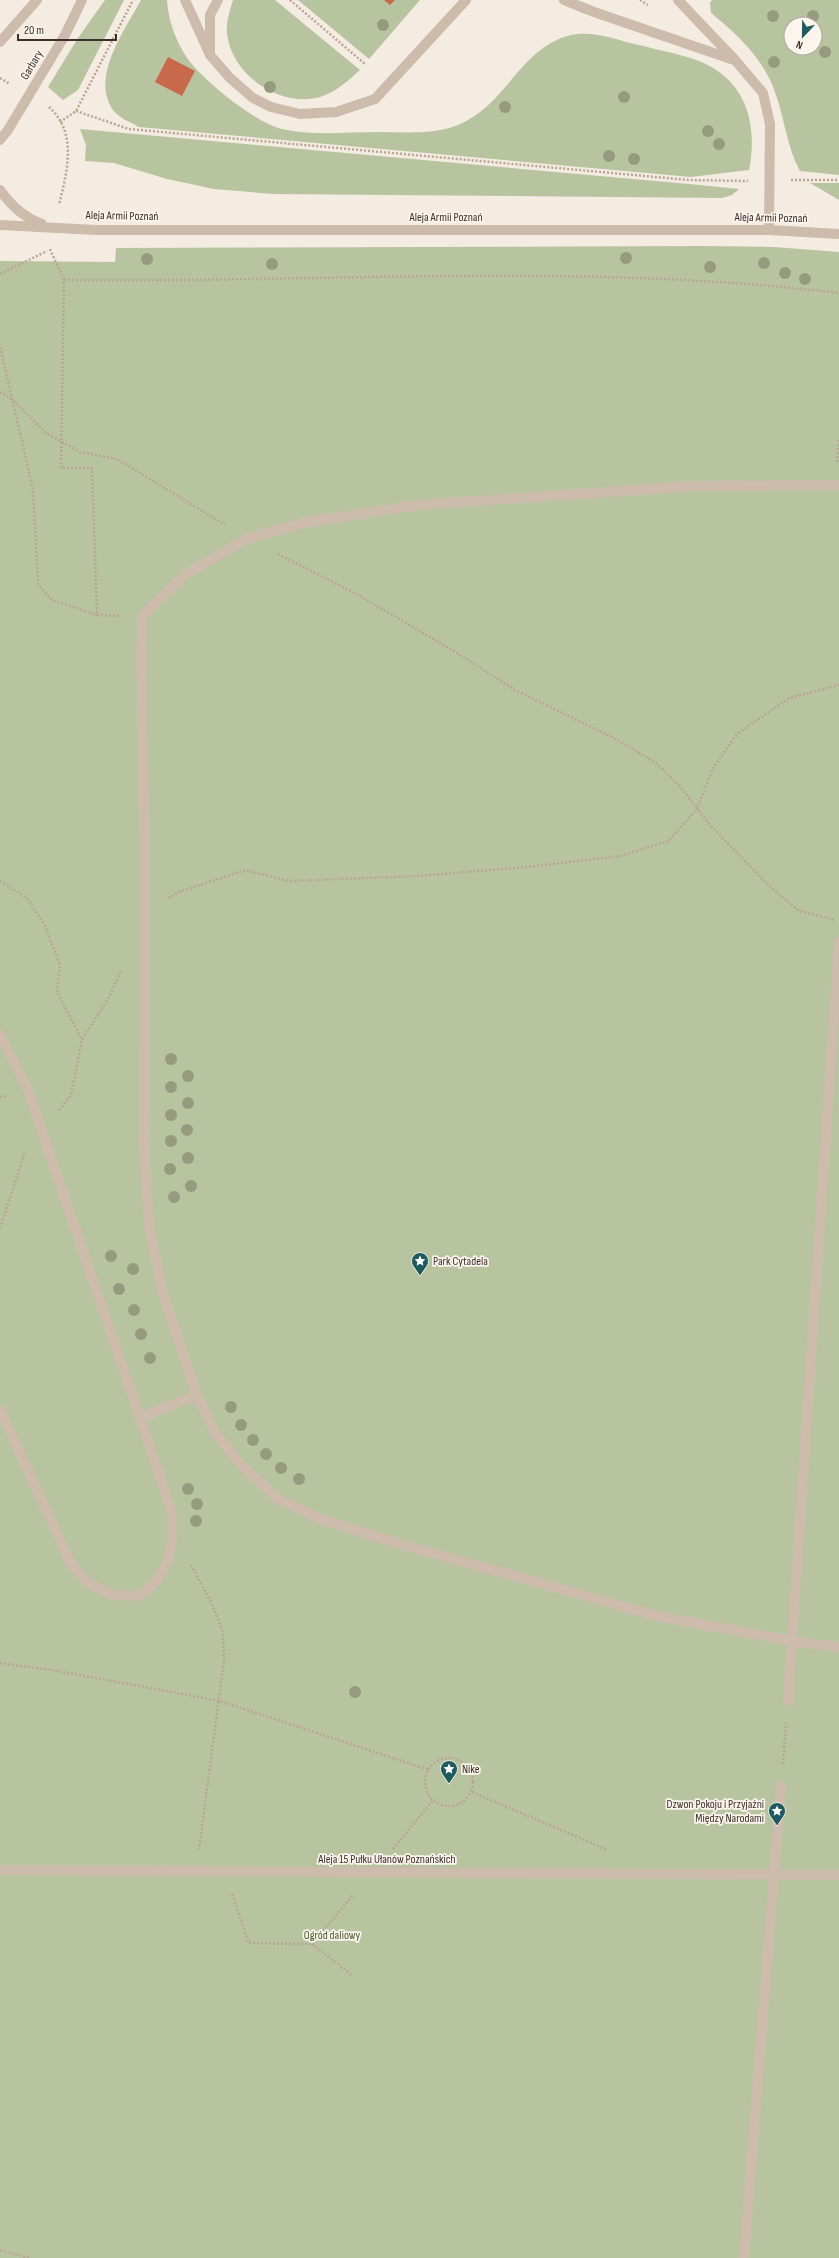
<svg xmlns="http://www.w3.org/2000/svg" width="839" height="2258" viewBox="0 0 839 2258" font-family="'Sofia Sans Condensed',sans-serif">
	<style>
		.green { fill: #b8c4a0; fill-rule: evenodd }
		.building { fill: #c8694b }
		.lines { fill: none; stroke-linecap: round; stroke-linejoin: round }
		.path { stroke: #b9a596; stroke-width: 2.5; stroke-dasharray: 2 2; stroke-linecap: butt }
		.service { stroke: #cdbbac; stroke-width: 10 }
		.pedestrian { stroke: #cdbbac; stroke-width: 10 }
		.tertiary { stroke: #cdbbac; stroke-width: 10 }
		.tree { fill: #969b7f }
		.labels { text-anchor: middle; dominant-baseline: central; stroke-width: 3.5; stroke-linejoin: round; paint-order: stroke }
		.street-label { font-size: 12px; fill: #3b302b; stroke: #fbf5ee }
		.poi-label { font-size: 12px; fill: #3b302b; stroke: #fbf5ee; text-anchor: start }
		.park-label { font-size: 12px; fill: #4a5a2e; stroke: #fbf5ee }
	</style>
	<rect width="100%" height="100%" fill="#f4ebe1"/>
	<g class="green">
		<path d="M105,0h19l-46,90 -15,10 -15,-13 30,-49z"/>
		<path d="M141,0h26c1,20 9,41 20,58 17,23 67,64 95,71 30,7 65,3 96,3 27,0 56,3 80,-7 50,-21 61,-77 113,-90 22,-5 47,5 68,10 20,5 41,9 60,16 48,19 59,64 50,109l-58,7 -552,-50c-9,-5 -20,-9 -26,-17 -23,-33 12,-80 28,-110z"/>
		<path d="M233,0h42l85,70c-12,11 -24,22 -40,27 -40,11 -89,-22 -93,-64 -1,-11 3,-23 6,-33z"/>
		<path d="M298,0h122l-51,59z"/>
		<path d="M712,0h127v175l-39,-4c-13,-24 -15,-50 -24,-76 -12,-36 -37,-59 -65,-82l-1,-10zM791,24h24v24h-24z"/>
		<path d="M80,129l609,55 50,5 -7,6 -10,3 -449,-4 -59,-5 -47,-10 -53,-16 -29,-2 1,-16z"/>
		<path d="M810,183h29v17z"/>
		<path d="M703,246l71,1 65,5v2006h-839v-1997l115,1 1,-14z"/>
	</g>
	<g class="building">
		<path d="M384,0h11l-5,5z"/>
		<path d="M168,57l27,14 -13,25 -27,-14z"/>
	</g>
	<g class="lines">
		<g class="path">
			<path d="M290,0l75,64"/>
			<path d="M640,0l8,5"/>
			<path d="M0,78l10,6"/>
			<path d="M49,107c29,26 18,65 10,98"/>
			<path d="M76,111l53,18 560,51 59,1"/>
			<path d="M60,122l16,-11 57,-111"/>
			<path d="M791,180h48"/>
			<path d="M50,249l14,31 -3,188h31l5,147 23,1"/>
			<path d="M0,274l47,-23"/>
			<path d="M64,280c258,3 518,-18 775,13"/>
			<path d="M0,347l33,142 5,95 14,16 45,15"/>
			<path d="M0,392l13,8 33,33 34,19 37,7 108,66"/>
			<path d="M837,462l2,-22"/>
			<path d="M278,554l82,42 102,60 53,34 99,48 42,25 22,21 33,42 55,57 33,28 36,9"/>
			<path d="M0,881l27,17 18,28 15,39 -3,27 25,48"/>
			<path d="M168,898l11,-6 66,-22 45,11 127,-5 110,-9 93,-11 48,-15 29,-32 16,-41 24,-34 52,-36 50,-13"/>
			<path d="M0,1097l7,-1"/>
			<path d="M59,1110l12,-15 11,-55 27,-43 12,-26"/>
			<path d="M0,1228l25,-76"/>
			<path d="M191,1565l19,35 13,32 1,28 -25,189"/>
			<path d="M0,1663l58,8 162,30 209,69"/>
			<circle cx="449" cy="1782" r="24"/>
			<path d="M783,1764l3,-41"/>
			<path d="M472,1792l136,58"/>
			<path d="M393,1849l40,-49"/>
			<path d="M232,1894l17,49 63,1 41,-49"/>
			<path d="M312,1944l41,32"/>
			<path d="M0,2250l29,8"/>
		</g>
		<g class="service">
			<path d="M185,0l25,55 20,23 23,20 18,9 29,7 36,-2 39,-13 91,-99"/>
			<path d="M564,0l30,12 140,48"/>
			<path d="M678,0l57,60 28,33 7,31 -1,106"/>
			<path d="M210,53v-38l8,-15"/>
		</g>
		<g class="pedestrian">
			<path d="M0,1035l28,55 112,328"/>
			<path d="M197,1395l17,36 24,31 40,37 40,19 71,23 268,75 134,25 48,6"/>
			<path d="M0,1410l71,154 18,20 23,11 26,1 16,-12 14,-22 4,-23v-27l-32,-94 57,-23 -35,-105 -13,-66 -5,-77 1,-287 -4,-200 1,-44 44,-42 60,-35 57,-16 114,-18 279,-19 143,-1"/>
			<path d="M788,1701l51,-759"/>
			<path d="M0,1870l839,5"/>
			<path d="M744,2258l37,-472"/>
		</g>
		<g class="tertiary">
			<path d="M0,42l37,-42"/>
			<path d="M0,140l8,-10 57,-95 17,-35"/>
			<path d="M0,190c12,16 23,27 42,34"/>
			<path d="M0,225l96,5h673l70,4"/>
		</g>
	</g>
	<g class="tree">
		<circle cx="773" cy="16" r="6"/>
		<circle cx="813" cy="16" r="6"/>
		<circle cx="383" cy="25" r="6"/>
		<circle cx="825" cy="52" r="6"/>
		<circle cx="774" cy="62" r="6"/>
		<circle cx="270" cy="87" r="6"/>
		<circle cx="624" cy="97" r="6"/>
		<circle cx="505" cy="107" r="6"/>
		<circle cx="708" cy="131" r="6"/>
		<circle cx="719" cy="144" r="6"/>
		<circle cx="609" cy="156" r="6"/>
		<circle cx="634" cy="159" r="6"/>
		<circle cx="626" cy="258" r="6"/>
		<circle cx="147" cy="259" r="6"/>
		<circle cx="764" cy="263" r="6"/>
		<circle cx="272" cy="264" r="6"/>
		<circle cx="710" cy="267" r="6"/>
		<circle cx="785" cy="273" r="6"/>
		<circle cx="805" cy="279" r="6"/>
		<circle cx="171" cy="1059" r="6"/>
		<circle cx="188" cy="1076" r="6"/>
		<circle cx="171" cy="1087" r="6"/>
		<circle cx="188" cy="1103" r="6"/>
		<circle cx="171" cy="1115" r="6"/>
		<circle cx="187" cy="1130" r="6"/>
		<circle cx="171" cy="1141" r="6"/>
		<circle cx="188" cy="1158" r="6"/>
		<circle cx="170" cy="1169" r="6"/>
		<circle cx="191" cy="1186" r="6"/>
		<circle cx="174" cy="1197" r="6"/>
		<circle cx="111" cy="1256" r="6"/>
		<circle cx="133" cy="1269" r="6"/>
		<circle cx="119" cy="1289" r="6"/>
		<circle cx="134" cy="1310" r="6"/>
		<circle cx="141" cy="1334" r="6"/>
		<circle cx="150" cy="1358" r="6"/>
		<circle cx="231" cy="1407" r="6"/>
		<circle cx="241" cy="1425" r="6"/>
		<circle cx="253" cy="1440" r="6"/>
		<circle cx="266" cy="1454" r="6"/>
		<circle cx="281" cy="1468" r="6"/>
		<circle cx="299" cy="1479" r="6"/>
		<circle cx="188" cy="1489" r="6"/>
		<circle cx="197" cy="1504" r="6"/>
		<circle cx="196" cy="1521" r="6"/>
		<circle cx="355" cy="1692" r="6"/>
	</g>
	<defs>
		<symbol id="sight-pin" viewBox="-11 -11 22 30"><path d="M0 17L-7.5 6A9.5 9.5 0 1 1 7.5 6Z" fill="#1f5a5e" stroke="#fbf5ee"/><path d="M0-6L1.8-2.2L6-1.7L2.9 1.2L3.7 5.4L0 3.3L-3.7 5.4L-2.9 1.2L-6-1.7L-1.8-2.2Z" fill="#fff"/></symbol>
	</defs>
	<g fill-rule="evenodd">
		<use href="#sight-pin" x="410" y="1251" width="20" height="27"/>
		<use href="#sight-pin" x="439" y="1759" width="20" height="27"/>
		<use href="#sight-pin" x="767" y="1801" width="20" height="27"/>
	</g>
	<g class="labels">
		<g class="street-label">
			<text transform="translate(32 65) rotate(-59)">Garbary</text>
			<text transform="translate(122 216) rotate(1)">Aleja Armii Poznań</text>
			<text x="446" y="217">Aleja Armii Poznań</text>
			<text transform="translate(771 218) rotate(1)">Aleja Armii Poznań</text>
			<text x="387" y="1859">Aleja 15 Pułku Ułanów Poznańskich</text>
		</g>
		<g class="poi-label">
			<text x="433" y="1261">Park Cytadela</text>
			<text x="462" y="1769">Nike</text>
			<text x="764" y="1804" text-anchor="end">Dzwon Pokoju i Przyjaźni<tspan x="764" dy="14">Między Narodami</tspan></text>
		</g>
		<g class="park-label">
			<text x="332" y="1935">Ogród daliowy</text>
		</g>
	</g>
	<g transform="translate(803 36) rotate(202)"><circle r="19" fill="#fbf5ee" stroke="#aea6a0"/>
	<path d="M0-3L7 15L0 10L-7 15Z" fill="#1f5a5e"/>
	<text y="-6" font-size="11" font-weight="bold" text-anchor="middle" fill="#3b302b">N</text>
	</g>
	<path d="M18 34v6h98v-6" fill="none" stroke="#3b302b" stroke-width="2"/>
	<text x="24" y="34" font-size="12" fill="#3b302b" stroke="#fbf5ee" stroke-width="3" paint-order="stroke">20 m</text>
</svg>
